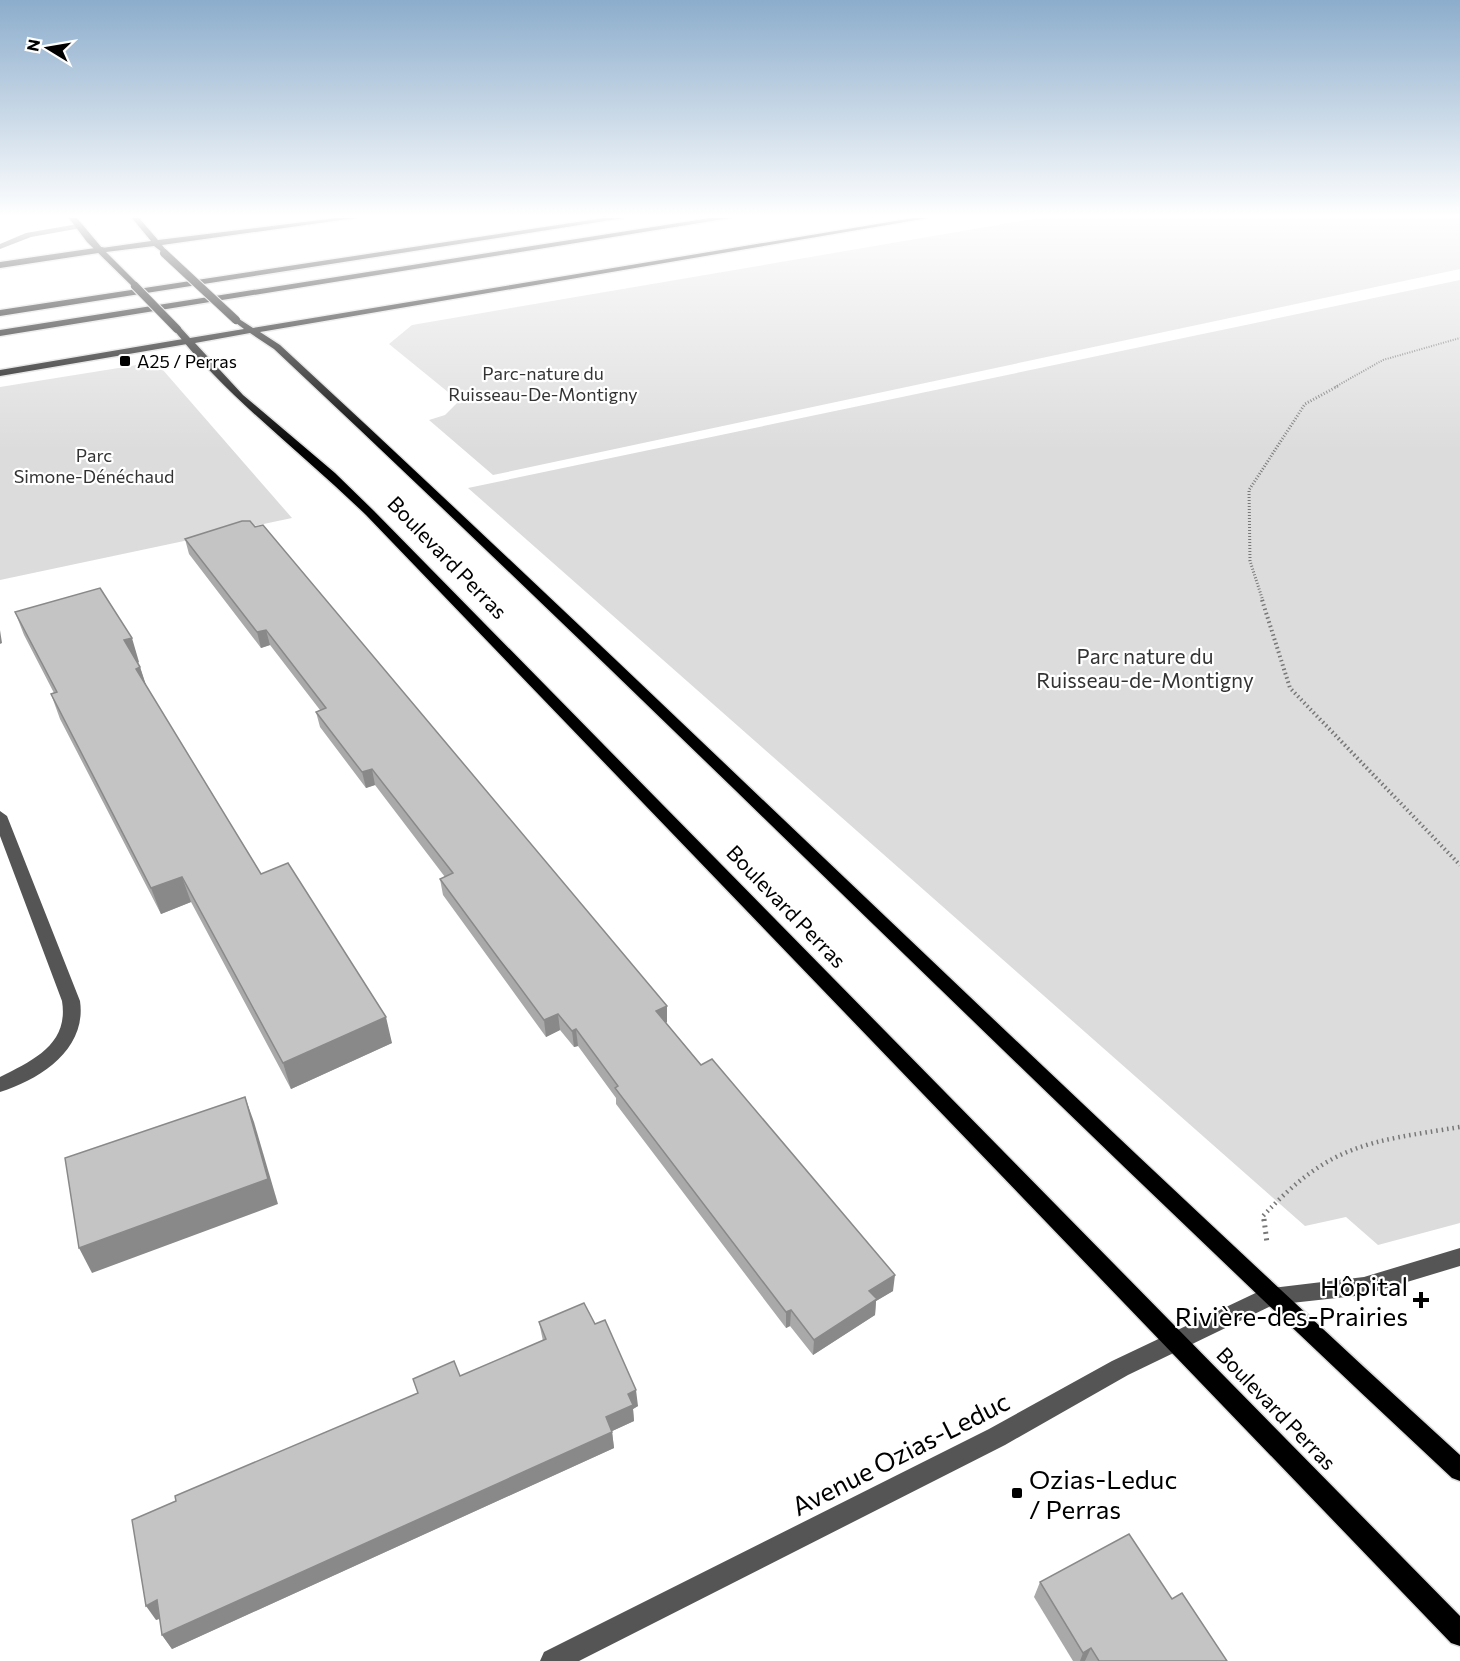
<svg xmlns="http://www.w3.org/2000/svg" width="1460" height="1661" viewBox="0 0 1460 1661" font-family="Commissioner,sans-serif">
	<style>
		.green { fill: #dcdcdc }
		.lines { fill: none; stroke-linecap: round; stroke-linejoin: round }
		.major-casing { stroke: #dbdbdb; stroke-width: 3 }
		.highway-casing { stroke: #dbdbdb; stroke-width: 3 }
		.path-far4 { stroke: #777; stroke-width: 2; stroke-dasharray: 1 1.5; stroke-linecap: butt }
		.path-far3 { stroke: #777; stroke-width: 3; stroke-dasharray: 1 2; stroke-linecap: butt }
		.path-far2 { stroke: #777; stroke-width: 4; stroke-dasharray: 1.5 3; stroke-linecap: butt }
		.path-far1 { stroke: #777; stroke-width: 4.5; stroke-dasharray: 1.5 4; stroke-linecap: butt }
		.path { stroke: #777; stroke-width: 5; stroke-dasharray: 2 4.5; stroke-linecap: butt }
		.minor { fill: #555; fill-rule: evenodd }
		.major { fill: #000; fill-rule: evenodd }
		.highway { fill: #000; fill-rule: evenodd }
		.major-bridge-casing { stroke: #dbdbdb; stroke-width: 10; stroke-linecap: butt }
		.major-bridge { stroke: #000; stroke-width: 8 }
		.wall { fill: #a9a9a9 }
		.shaded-wall { fill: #898989 }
		.building { fill: #c4c4c4; stroke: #898989; stroke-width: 1.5 }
		.poi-dot { fill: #000; stroke: #fff; stroke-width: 2 }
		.labels { text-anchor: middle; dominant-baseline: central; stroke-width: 4.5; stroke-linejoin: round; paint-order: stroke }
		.far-poi-label { font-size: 18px; fill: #000; stroke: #fff; text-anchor: start }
		.far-park-label { font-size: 18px; fill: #333; stroke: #fff }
		.street-label { font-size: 21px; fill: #000; stroke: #fff }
		.park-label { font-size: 21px; fill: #333; stroke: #fff }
		.near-poi-label { font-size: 26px; fill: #000; stroke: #fff; text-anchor: end }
		.near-street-label { font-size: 26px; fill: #000; stroke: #fff }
	</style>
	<rect width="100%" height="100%" fill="#fff"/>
	<g class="green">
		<path d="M1039,218h421v51l-967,206 -64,-55 16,-5 14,-14 -70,-57 23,-19z"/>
		<path d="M1460,280v943l-82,22 -32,-28 -41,9 -837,-738z"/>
		<path d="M156,362l136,156 -292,62v-193z"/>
	</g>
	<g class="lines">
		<defs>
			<g id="major">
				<path d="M69,218h8l25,30 49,-7 -19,-23h7l19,22 178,-22h19l-193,27 4,5 -4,2 -8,-6 -48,6 32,32 1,2 -4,3 -48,-47z"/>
				<path d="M913,218h15l-668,114 20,13c397,367 781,746 1180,1110v26l-8,-3c-398,-371 -781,-757 -1178,-1129l-24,-16 -55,10 48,52 92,78 39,38 1086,1105v30l-9,-3 -1085,-1128c-64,-62 -137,-116 -193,-186l7,-2 10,11 54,-9 -12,-9 4,-3 17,11z"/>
			</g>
			<g id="highway">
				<path d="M604,218h20l-624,98v-6z"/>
				<path d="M710,218h20l-730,118v-6z"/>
				<path d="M102,247l3,1v4l-105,16v-6z"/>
				<path d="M189,338l4,1v4l-193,33v-6z"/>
			</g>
		</defs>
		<use href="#major" class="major-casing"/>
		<use href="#highway" class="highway-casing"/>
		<path class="path-far4" d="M1335,387l48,-27 77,-22"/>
		<path class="path-far3" d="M1263,601l-13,-40 -1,-71 56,-86 33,-18"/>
		<path class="path-far2" d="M1262,600l28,88 170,177"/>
		<path class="path-far1" d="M1264,1221l-1,-5c67,-72 104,-74 197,-89"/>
		<path class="path" d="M1264,1219l3,24"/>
		<g class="minor">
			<path d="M78,224l3,4 -50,9 -31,12v-5l26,-11z"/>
			<path d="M0,811l7,5 73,185c7,48 -39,78 -80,91v-15c34,-17 69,-33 62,-76l-62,-165z"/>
			<path d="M1460,1248v18l-96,29 -91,10 -145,70 -123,70 -426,216h-39l4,-9 445,-223 123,-68 152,-72 100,-12z"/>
		</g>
		<use href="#major" class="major"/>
		<use href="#highway" class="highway"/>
		<defs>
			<g id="major-bridge">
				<path d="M164,253l72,67"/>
				<path d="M135,286l42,43"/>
			</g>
		</defs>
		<use href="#major-bridge" class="major-bridge-casing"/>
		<use href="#major-bridge" class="major-bridge"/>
	</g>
	<g class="wall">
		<path d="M185,539l482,467v16l-1,1 227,268 -17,10 -1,14 -62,40 -23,-29 -4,2 -170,-224v-6l-38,-52 -4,1 -14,-17 -14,7 -103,-142 -3,-16 5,-2 -70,-92 -9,3 -46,-61 -4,-15 4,-2 -50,-65 -9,3 -72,-94z"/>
		<path d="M15,612l124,50 -1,1 2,4 6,19 115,188 131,169 -101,46 -100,-187 -30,12 -101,-195 -9,-25 3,-1 -30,-58z"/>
		<path d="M539,1322l99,84 -5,3 1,12 -22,10 2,17 -442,201 -10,-14 -2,-16 -4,1 20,-119 284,-125 83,-35z"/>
		<path d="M1040,1582l132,17 55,62h-154l-39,-64z"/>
	</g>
	<g class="shaded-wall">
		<path d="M0,630l2,13 -2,1z"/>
		<path d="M266,630l4,15 -9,3 -4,-16z"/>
		<path d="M132,638l7,24 -7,2 -8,-24z"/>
		<path d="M140,667l8,24 -12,-22z"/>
		<path d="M372,769l3,16 -9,3 -4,-16z"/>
		<path d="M182,877l9,25 -30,12 -10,-26z"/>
		<path d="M667,1006v16l-11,5v-16z"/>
		<path d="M558,1014l2,16 -14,7 -2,-17z"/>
		<path d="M386,1017l6,26 -101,46 -8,-26z"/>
		<path d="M576,1029l2,17 -4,1 -2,-16z"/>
		<path d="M245,1097l9,25 24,82 -186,69 -13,-25z"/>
		<path d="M895,1275l-2,16 -17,10 -1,14 -62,40 1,-15 55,-49z"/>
		<path d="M791,1310l-1,16 -4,2v-16z"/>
		<path d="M636,1390l2,16 -5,3 1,12 -26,12 -2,-16 22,-23z"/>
		<path d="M612,1432l2,16 -442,201 -10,-14z"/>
		<path d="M157,1600l10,15 -11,5 -10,-14z"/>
		<path d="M1091,1648l-6,13h-5l3,-8z"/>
	</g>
	<g class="building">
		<path d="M242,521h8l5,6 8,-2 404,481 -11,5 45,54 11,-6 183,216 -26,16 8,8 -63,41 -23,-30 -5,2 -171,-224 3,-2 -42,-57 -4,2 -14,-17 -14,6 -104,-141 13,-6 -81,-104 -10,3 -46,-60 10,-4 -60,-78 -9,2 -72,-93z"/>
		<path d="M100,588l32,50 -8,2 16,27 -4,2 125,205 27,-11 98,154 -103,46 -101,-186 -31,11 -100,-194 6,-2 -42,-80z"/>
		<path d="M245,1097l23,82 -189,69 -14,-90z"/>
		<path d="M584,1303l11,21 10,-4 31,70 -8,4 5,11 -27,12 6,15 -450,203 -5,-35 -11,6 -14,-86 44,-19 -1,-5 243,-103 -5,-14 41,-18 6,15 86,-37 -7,-17z"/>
		<path d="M1129,1534l43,65 10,-6 45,68h-128l-8,-13 -8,5 -43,-71z"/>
	</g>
	<linearGradient id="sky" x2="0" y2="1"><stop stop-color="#8cadcc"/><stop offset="0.48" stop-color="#fff"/><stop offset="1" stop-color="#fff" stop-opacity="0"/></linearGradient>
	<rect width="1460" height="450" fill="url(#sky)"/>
	<g class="poi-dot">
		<rect x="119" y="355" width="12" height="12" rx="3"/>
		<path d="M1418 1291h6v6h6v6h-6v6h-6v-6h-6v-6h6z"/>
		<rect x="1011" y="1487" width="12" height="12" rx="3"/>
	</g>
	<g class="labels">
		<g class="far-poi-label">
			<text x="137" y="361">A25 / Perras</text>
		</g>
		<g class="far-park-label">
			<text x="543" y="373">Parc-nature du<tspan x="543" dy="21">Ruisseau-De-Montigny</tspan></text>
			<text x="94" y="455">Parc<tspan x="94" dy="21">Simone-Dénéchaud</tspan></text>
		</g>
		<g class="street-label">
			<text transform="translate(448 557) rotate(46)">Boulevard Perras</text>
			<text transform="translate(787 906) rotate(46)">Boulevard Perras</text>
			<text transform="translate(1277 1408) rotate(46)">Boulevard Perras</text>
		</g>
		<g class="park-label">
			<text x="1145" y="655">Parc nature du<tspan x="1145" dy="24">Ruisseau-de-Montigny</tspan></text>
		</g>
		<g class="near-poi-label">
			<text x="1408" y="1285">Hôpital<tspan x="1408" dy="30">Rivière-des-Prairies</tspan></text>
			<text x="1029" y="1478" text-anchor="start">Ozias-Leduc<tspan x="1029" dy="30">/ Perras</tspan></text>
		</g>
		<g class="near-street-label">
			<text transform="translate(900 1453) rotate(-27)">Avenue Ozias-Leduc</text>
		</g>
	</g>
	<g transform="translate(48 48) rotate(281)" stroke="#ffffff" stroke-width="4.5" paint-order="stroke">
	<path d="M0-4.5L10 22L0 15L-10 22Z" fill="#000000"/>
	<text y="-9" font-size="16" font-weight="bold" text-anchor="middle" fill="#000000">N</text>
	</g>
</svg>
